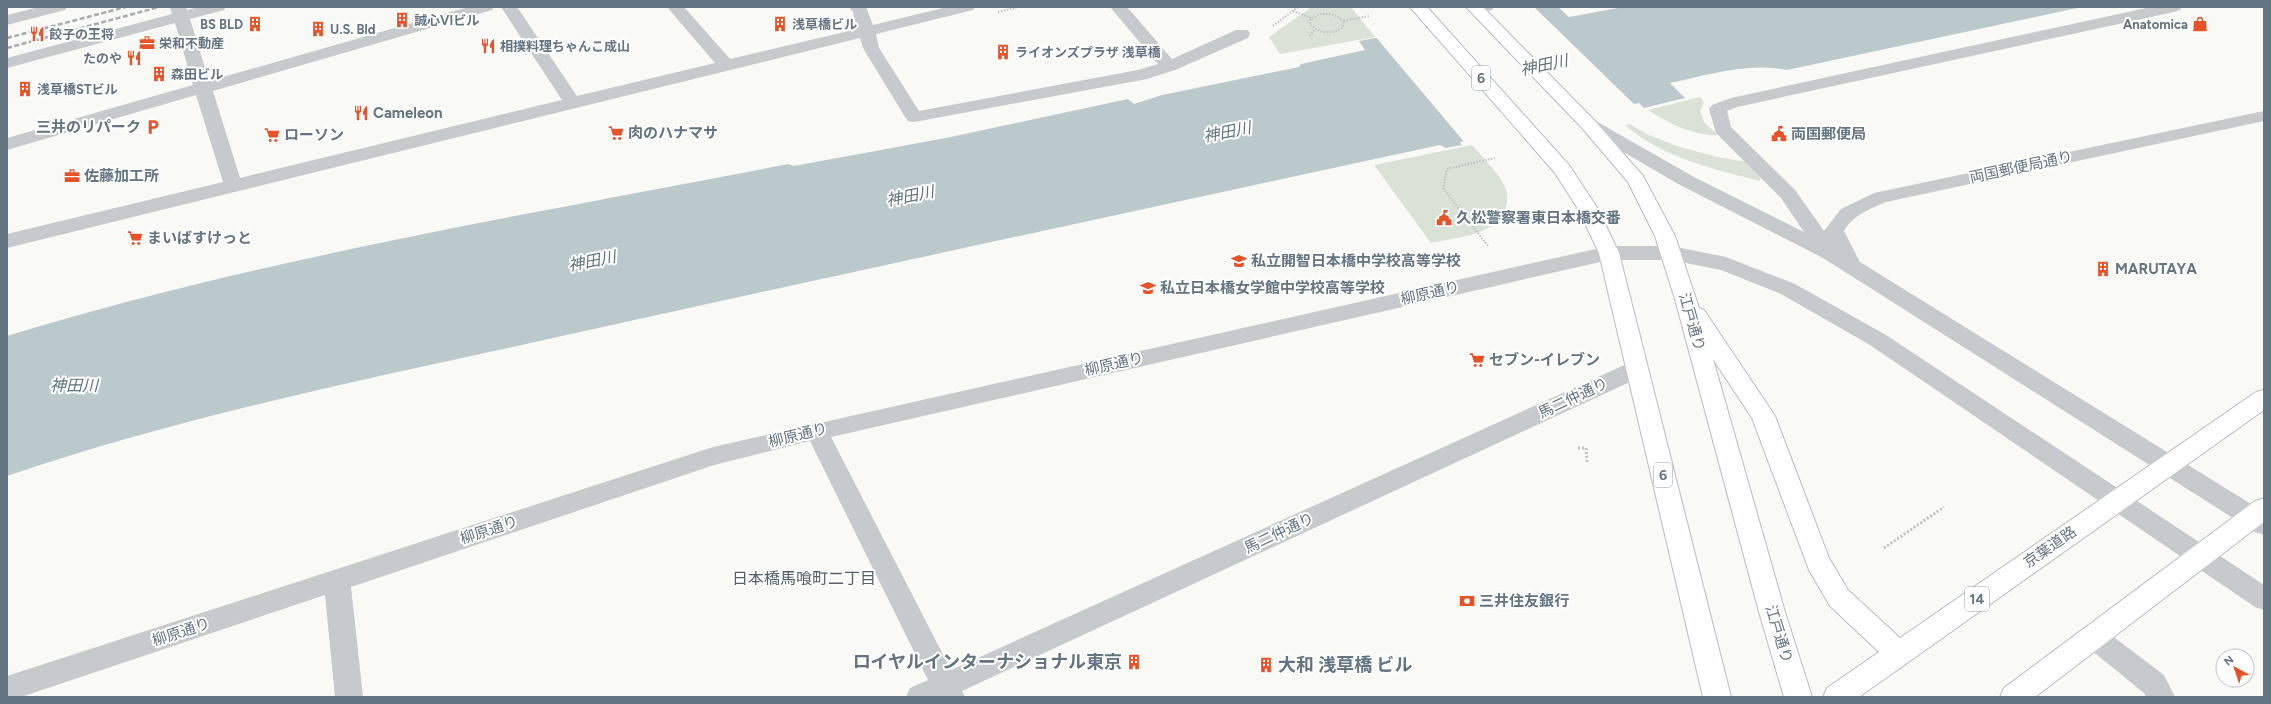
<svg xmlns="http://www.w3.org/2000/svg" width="2271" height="704" viewBox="0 0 2271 704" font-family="Figtree,'Noto Sans JP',sans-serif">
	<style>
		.green { fill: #dae1d7 }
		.water { fill: #bcc9cc }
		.pier { fill: #f9f9f6 }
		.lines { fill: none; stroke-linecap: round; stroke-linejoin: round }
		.highway-casing { stroke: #b9bcbf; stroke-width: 2 }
		.path-far1 { stroke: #c0c2c4; stroke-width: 2; stroke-dasharray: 1.5 1.5; stroke-linecap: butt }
		.path { stroke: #c0c2c4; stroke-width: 3; stroke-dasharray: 2 2; stroke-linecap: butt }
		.minor { fill: #c6cacd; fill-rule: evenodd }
		.highway { fill: #fff; fill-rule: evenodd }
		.rail { stroke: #a6adb2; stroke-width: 2.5; stroke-dasharray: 5 2.5; stroke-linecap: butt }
		.labels { text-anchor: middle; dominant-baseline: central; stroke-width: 4; stroke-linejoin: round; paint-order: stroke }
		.far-poi-label { font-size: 13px; font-weight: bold; fill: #637482; stroke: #fff; text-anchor: start }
		.shield { fill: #fff; stroke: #929ea8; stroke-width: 1 }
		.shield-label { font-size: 14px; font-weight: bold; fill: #637482 }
		.poi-label { font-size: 15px; font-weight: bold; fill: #637482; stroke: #fff; text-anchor: start }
		.street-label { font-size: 15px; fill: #637482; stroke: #fff }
		.water-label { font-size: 16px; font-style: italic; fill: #5e747c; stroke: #fff }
		.neighbourhood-label { font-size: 16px; fill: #55626d; stroke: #fff }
		.near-poi-label { font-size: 18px; font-weight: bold; fill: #637482; stroke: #fff; text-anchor: end }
	</style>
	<rect width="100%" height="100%" fill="#f9f9f6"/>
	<g class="green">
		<path d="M1312,7h39l24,30 -95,17 -11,-17z"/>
		<path d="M1700,97l4,6 -4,7 4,12 14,13c-24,1 -50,-12 -70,-25z"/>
		<path d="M1629,124l20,11 28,11 40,11 31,5 12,14v5c-47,-12 -96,-23 -134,-55z"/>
		<path d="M1472,145c10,12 23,24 31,38 5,8 5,15 3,23 -6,30 -51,31 -75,37l-57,-78z"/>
	</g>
	<path class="water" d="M1537,7h21l11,10 54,-10h459l-295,63c-40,-8 -78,5 -117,13l15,15 -41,10 -5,-5 -179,39 2,3 -16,3 -6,-3c-287,62 -574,124 -860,187 -192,43 -386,80 -573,144v-140c255,-78 519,-121 781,-172l6,2 157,-29 177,-38 6,5 28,-9 137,-28 2,-3 64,-14 -6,-9z"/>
	<path class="pier" d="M1527,7h7l102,99 -171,37 -90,-107z"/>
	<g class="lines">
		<defs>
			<g id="highway">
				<path d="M1410,7h17l142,158 29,44 21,44 112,444h-28l-104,-444 -21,-44 -23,-36z"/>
				<path d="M1466,7h17l111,113 49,56 32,60 24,72 5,2 71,106 54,142 19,32 52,48 356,-246 8,-2v20l-405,287h-36l4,-9 52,-36 -49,-46 -21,-36 -57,-152 -39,-59 72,253 27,85h-28l-25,-85 -84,-313 -20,-63 -27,-54 -46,-54z"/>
				<path d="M2264,498v24l-229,175h-35l4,-9 251,-187z"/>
			</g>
		</defs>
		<use href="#highway" class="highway-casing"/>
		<g class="path-far1">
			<path d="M1293,11l18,7"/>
			<path d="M998,12l21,-5"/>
			<path d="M1320,14h11l13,7 -1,6c-10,8 -24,7 -33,-3v-4z"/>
			<path d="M1344,21l25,-5"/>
			<path d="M1273,26l25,-19"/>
			<path d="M1310,36l5,-7"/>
			<path d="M1488,246l-45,-58 4,-19 48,-11"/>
		</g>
		<g class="path">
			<path d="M1578,448h8l1,14"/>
			<path d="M1884,548l60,-41"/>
		</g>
		<g class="minor">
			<path d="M39,7h28l-2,3 -58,15v-10z"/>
			<path d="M170,7h16l1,3 12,-3h27l-2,3 -34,9 19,62 259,-74h26l-2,3 -279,81 27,87 322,-78 -61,-93h16l60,89 138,-33 -48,-56h17l46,52 127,-30 -4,-17 -4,-5h17l7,18 74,-18h28l-2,3 -97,24 3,14 40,63 219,-41 20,-6 -48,-57h17l45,52 64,-29h12l2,4 -2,4 -73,32 -28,9 -233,43 -6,-1 -3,-4 -42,-69 -3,-10 -853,210v-14l216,-52 -27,-87 -189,55v-12l186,-53 -18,-62 -168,45v-10l165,-44z"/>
			<path d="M1469,7h25l-2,3 -16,4 -6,-2 -2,-3z"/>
			<path d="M2151,7h31l-2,3 -6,2 -437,95 -10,4 4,16 64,63 29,41 17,-22 33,-16 390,-82v10l-378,81c-16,7 -33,13 -42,29l16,31 404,250v23l-9,-3 -432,-274 -143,-73 -98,-57 -3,-4 3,-4 6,-1 6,1 100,57 110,55 -23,-34 -65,-65 -7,-24 3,-4 19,-7z"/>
			<path d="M1609,246h62l55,11 69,27 91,51 378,250v25l-9,-3 -385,-262 -89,-51 -60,-24 -50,-10h-62l-778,177 120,233 678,-307 8,-2 8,2 3,6 -3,6 -683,316 3,6h-59l4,-9 18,-8 -118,-239 -96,24 -363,122 12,110h-28l-10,-102 -304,102h-14v-21l706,-229z"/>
			<path d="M2094,625l9,4 61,46 11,22h-29l-2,-4 -59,-48 -4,-8 4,-8z"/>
		</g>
		<use href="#highway" class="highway"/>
		<g class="rail">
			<path d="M7,38l119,-31"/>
			<path d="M7,48l152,-41"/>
		</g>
	</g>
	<defs>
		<symbol id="building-bare" viewBox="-9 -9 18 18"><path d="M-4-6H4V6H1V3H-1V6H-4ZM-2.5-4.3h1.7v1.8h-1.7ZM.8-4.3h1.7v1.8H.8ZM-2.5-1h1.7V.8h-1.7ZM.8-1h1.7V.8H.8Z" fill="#e75328" stroke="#fff" stroke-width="2.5" paint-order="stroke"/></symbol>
		<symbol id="shop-bare" viewBox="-9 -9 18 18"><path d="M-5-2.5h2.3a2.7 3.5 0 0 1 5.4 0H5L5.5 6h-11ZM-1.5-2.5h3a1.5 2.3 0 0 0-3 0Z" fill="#e75328" stroke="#fff" stroke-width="2.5" paint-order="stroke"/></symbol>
		<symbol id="restaurant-bare" viewBox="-9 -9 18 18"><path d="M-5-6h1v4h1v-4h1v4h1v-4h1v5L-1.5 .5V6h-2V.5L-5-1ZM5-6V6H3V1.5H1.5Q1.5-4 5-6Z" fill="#e75328" stroke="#fff" stroke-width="2.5" paint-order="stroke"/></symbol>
		<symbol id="office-bare" viewBox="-9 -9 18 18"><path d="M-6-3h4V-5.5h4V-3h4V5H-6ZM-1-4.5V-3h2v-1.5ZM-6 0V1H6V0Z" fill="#e75328" stroke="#fff" stroke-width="2.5" paint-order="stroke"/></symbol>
		<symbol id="parking-bare" viewBox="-9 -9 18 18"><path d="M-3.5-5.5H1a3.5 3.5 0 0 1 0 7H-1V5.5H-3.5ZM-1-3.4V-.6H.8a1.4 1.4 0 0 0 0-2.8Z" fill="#e75328" stroke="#fff" stroke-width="2.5" paint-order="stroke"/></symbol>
		<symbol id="supermarket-bare" viewBox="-9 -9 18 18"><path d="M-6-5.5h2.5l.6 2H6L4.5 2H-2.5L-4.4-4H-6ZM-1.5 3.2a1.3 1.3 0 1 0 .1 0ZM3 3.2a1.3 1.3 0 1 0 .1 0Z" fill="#e75328" stroke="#fff" stroke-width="2.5" paint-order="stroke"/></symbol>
		<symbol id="civic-bare" viewBox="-9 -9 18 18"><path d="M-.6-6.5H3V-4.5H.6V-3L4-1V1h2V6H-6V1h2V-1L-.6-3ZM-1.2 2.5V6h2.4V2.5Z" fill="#e75328" stroke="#fff" stroke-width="2.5" paint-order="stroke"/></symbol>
		<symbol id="school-bare" viewBox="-9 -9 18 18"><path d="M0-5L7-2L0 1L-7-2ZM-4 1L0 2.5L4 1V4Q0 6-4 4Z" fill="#e75328" stroke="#fff" stroke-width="2.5" paint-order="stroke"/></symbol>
		<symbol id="bank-bare" viewBox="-9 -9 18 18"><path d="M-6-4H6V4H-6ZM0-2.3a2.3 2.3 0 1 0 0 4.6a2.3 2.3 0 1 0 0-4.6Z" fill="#e75328" stroke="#fff" stroke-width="2.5" paint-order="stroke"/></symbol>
	</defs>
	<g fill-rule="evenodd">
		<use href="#building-bare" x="391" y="9" width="22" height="22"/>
		<use href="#building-bare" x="244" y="13" width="22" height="22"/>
		<use href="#building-bare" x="769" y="13" width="22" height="22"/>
		<use href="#shop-bare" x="2189" y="13" width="22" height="22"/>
		<use href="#building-bare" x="307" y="18" width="22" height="22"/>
		<use href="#restaurant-bare" x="26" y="23" width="22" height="22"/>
		<use href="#office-bare" x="136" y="32" width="22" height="22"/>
		<use href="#restaurant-bare" x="477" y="35" width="22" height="22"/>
		<use href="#building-bare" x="992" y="41" width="22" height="22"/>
		<use href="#restaurant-bare" x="123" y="47" width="22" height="22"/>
		<use href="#building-bare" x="148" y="63" width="22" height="22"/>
		<use href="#building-bare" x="14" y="78" width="22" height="22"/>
		<use href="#restaurant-bare" x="350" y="102" width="22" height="22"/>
		<use href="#parking-bare" x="142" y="116" width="22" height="22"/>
		<use href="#supermarket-bare" x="605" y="122" width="22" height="22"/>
		<use href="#civic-bare" x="1768" y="123" width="22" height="22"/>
		<use href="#supermarket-bare" x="261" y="124" width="22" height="22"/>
		<use href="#office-bare" x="61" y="165" width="22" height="22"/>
		<use href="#civic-bare" x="1433" y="207" width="22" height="22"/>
		<use href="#supermarket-bare" x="124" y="227" width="22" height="22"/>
		<use href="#school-bare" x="1228" y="250" width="22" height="22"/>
		<use href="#building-bare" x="2092" y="258" width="22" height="22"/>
		<use href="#school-bare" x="1137" y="277" width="22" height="22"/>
		<use href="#supermarket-bare" x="1466" y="349" width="22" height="22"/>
		<use href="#bank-bare" x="1456" y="590" width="22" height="22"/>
		<use href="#building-bare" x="1123" y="651" width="22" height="22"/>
		<use href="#building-bare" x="1255" y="654" width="22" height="22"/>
	</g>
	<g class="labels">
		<g class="far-poi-label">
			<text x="414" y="20">誠心VIビル</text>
			<text x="243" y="24" text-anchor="end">BS BLD</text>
			<text x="792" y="24">浅草橋ビル</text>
			<text x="2188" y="24" text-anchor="end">Anatomica</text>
			<text x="330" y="29">U.S. Bld</text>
			<text x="49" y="34">餃子の王将</text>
			<text x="159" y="43">栄和不動産</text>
			<text x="500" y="46">相撲料理ちゃんこ成山</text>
			<text x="1015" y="52">ライオンズプラザ 浅草橋</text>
			<text x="122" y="58" text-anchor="end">たのや</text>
			<text x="171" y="74">森田ビル</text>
			<text x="37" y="89">浅草橋STビル</text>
		</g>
		<g class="shield">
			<rect x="1472" y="66" width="18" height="24" rx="3"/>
			<rect x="1654" y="463" width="18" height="24" rx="3"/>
			<rect x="1965" y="587" width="24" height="24" rx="3"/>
		</g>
		<g class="shield-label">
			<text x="1481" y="78">6</text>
			<text x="1663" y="475">6</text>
			<text x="1977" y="599">14</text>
		</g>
		<g class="poi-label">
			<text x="373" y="113">Cameleon</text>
			<text x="141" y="127" text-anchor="end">三井のリパーク</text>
			<text x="628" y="133">肉のハナマサ</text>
			<text x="1791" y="134">両国郵便局</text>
			<text x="284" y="135">ローソン</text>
			<text x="84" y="176">佐藤加工所</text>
			<text x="1456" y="218">久松警察署東日本橋交番</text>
			<text x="147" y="238">まいばすけっと</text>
			<text x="1251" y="261">私立開智日本橋中学校高等学校</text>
			<text x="2115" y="269">MARUTAYA</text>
			<text x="1160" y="288">私立日本橋女学館中学校高等学校</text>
			<text x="1489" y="360">セブン-イレブン</text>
			<text x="1479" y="601">三井住友銀行</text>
		</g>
		<g class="street-label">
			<text transform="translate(2021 167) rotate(-12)">両国郵便局通り</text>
			<text transform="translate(1430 293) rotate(-13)">柳原通り</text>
			<text transform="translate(1692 322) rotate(74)">江戸通り</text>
			<text transform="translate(1114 364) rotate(-13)">柳原通り</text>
			<text transform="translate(1573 398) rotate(-25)">馬二仲通り</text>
			<text transform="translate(798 435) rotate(-14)">柳原通り</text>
			<text transform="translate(489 530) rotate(-18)">柳原通り</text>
			<text transform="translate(1279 533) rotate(-25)">馬二仲通り</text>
			<text transform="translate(2050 547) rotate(-35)">京葉道路</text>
			<text transform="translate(181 632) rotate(-18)">柳原通り</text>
			<text transform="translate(1779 634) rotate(73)">江戸通り</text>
		</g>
		<g class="water-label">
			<text transform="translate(1544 65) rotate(-12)">神田川</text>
			<text transform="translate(1227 132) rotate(-11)">神田川</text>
			<text transform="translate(910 196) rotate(-11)">神田川</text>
			<text transform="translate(592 261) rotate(-11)">神田川</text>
			<text x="74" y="385">神田川</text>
		</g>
		<g class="neighbourhood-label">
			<text x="804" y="578">日本橋馬喰町二丁目</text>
		</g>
		<g class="near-poi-label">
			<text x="1122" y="662">ロイヤルインターナショナル東京</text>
			<text x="1278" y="665" text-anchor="start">大和 浅草橋 ビル</text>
		</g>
	</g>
	<rect width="2271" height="704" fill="none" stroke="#637482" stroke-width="16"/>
	<g transform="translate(2235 668) rotate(320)"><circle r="19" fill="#ffffff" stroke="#c1c7cd"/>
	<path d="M0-3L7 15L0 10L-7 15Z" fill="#e75328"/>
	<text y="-6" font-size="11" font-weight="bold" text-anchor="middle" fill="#637482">N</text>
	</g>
</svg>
